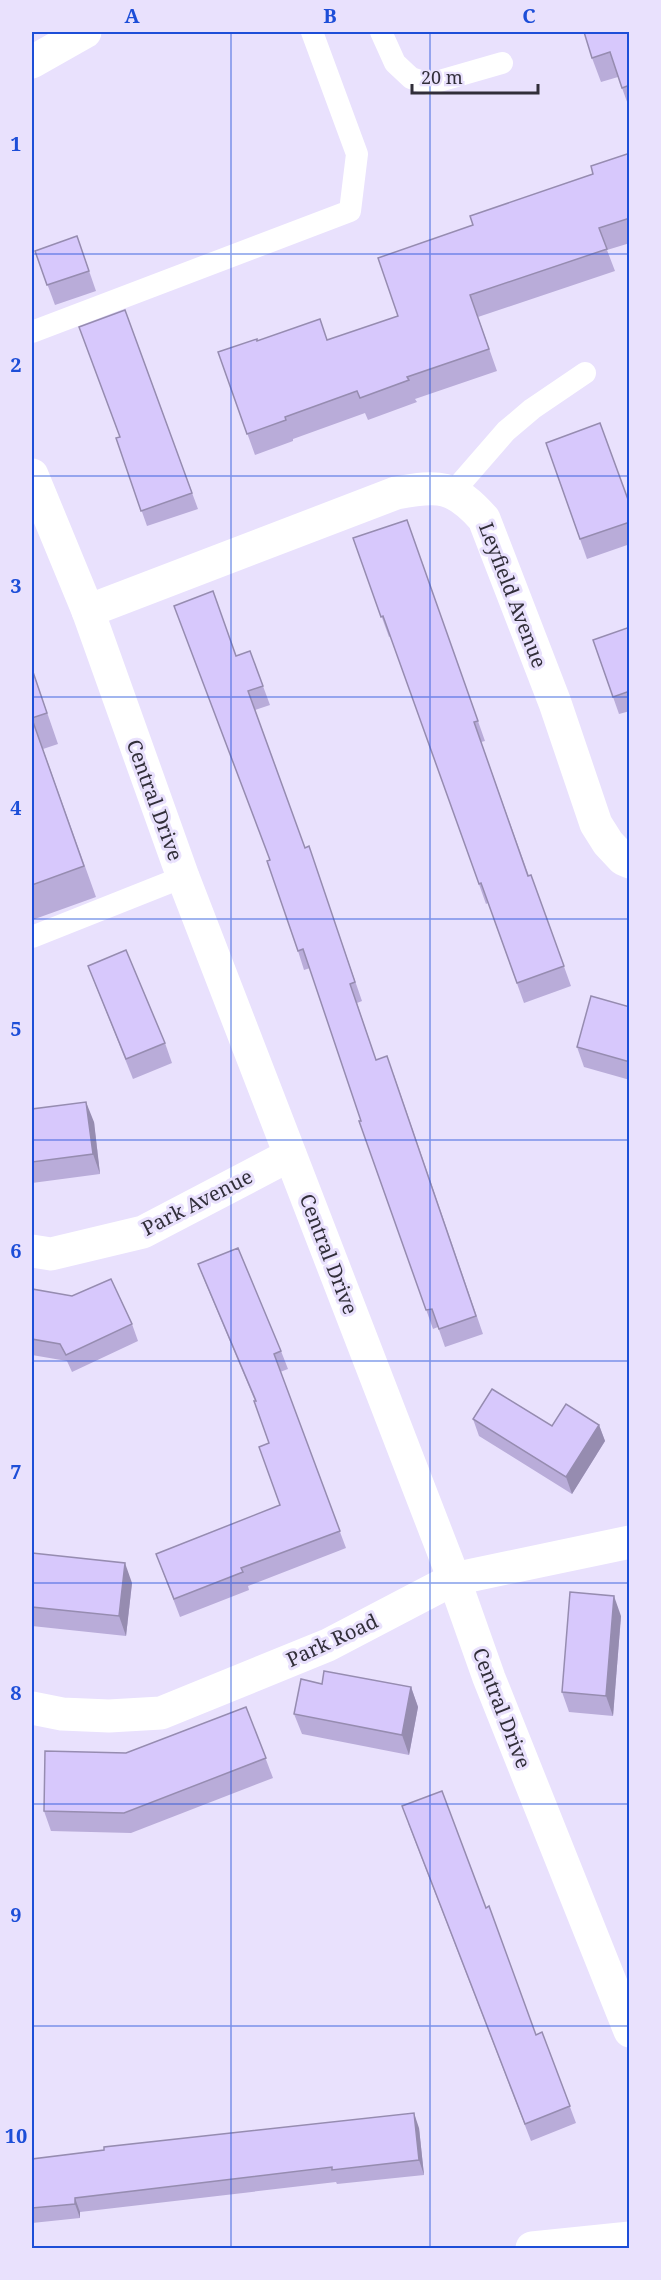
<svg xmlns="http://www.w3.org/2000/svg" width="661" height="2280" viewBox="0 0 661 2280" font-family="'Noto Serif',serif">
	<style>
		.lines { fill: none; stroke-linecap: round; stroke-linejoin: round }
		.service { stroke: #fff; stroke-width: 22 }
		.minor { stroke: #fff; stroke-width: 33 }
		.secondary { stroke: #fff; stroke-width: 33 }
		.wall { fill: #b9acd9 }
		.shaded-wall { fill: #968cb0 }
		.building { fill: #d7c8fc; stroke: #968cb0; stroke-width: 1.5 }
		.grid { fill: none; stroke: #1d4ed8; stroke-width: 1.5; stroke-opacity: 0.55 }
		.labels { text-anchor: middle; dominant-baseline: central; stroke-width: 6; stroke-linejoin: round; paint-order: stroke }
		.street-label { font-size: 20px; fill: #312e39; stroke: #e9e1fd }
		.neatline { fill: none; stroke: #1d4ed8; stroke-width: 2 }
		.grid-label { font-size: 20px; text-anchor: middle; font-weight: bold; fill: #1d4ed8 }
	</style>
	<rect width="100%" height="100%" fill="#e9e1fd"/>
	<g class="lines">
		<g class="service">
			<path d="M381,32l14,31 16,15 18,6 73,-21"/>
			<path d="M32,332l318,-121 7,-57 -45,-122"/>
			<path d="M453,492l53,-61 26,-22 53,-36"/>
			<path d="M32,937l151,-60"/>
		</g>
		<g class="minor">
			<path d="M32,475l56,136 95,266 271,702 35,99 141,353"/>
			<path d="M88,611l308,-118c43,-8 58,-8 88,26l71,184 41,121 12,19 15,16 7,3"/>
			<path d="M32,1251l19,3 92,-22 147,-77"/>
			<path d="M32,1708l30,6 47,2 52,-3 167,-68 126,-66 176,-37"/>
			<path d="M532,2248l98,-10"/>
		</g>
		<path class="secondary" d="M32,62l53,-30"/>
	</g>
	<g class="wall">
		<path d="M630,32v78l-12,-33 -17,5 -9,-24z"/>
		<path d="M630,153v90l-23,7 8,21 -137,46 19,54 -82,28 2,3 -49,18 -3,-7 -72,26v2l-38,14 -37,-103 39,-11 71,-1 70,-24 75,-91 120,-51z"/>
		<path d="M77,236l19,55 -41,14 -20,-54z"/>
		<path d="M125,310l73,199 -51,17 -31,-88 4,-1z"/>
		<path d="M546,443l84,62v39l-43,15z"/>
		<path d="M407,520l78,221 -4,1 48,134 2,-1 40,111 -47,17 -36,-100 -2,1 -95,-268 -2,1 -36,-99z"/>
		<path d="M630,627v84l-11,3 -26,-74z"/>
		<path d="M250,651l20,54 -15,5 50,138 10,17 47,136 -5,2 19,57 18,15 89,259 -38,13 -7,-20 -5,2 -74,-208h2l-51,-153 -6,2 -6,-19 -62,-295z"/>
		<path d="M32,669l26,75 -15,5 53,148 -64,23z"/>
		<path d="M88,966l77,77 7,20 -39,16z"/>
		<path d="M630,1007v73l-46,-13 -7,-20z"/>
		<path d="M32,1109l62,13 6,52 -68,9z"/>
		<path d="M198,1264l83,87 7,18 -8,3 66,176 -98,38 1,4 -69,27 -24,-63 124,-49 -11,-61 -14,-43 -50,-119z"/>
		<path d="M32,1289l100,35 6,17 -66,31 -5,-11 -35,-6z"/>
		<path d="M473,1419l79,7 47,-1 6,16 -33,53 -93,-58z"/>
		<path d="M32,1553l100,30 -6,53 -94,-10z"/>
		<path d="M621,1616l-8,100 -44,-4 -7,-20z"/>
		<path d="M322,1684l89,3 7,20 -9,48 -107,-21 -8,-20z"/>
		<path d="M246,1707l27,71 -142,55 -80,-2 -7,-20 82,-58z"/>
		<path d="M408,1823l78,85 50,127 6,-3 34,91 -45,18z"/>
		<path d="M419,2128l5,47 -87,9 -1,-2 -256,30v6l-48,5v-64z"/>
	</g>
	<g class="shaded-wall">
		<path d="M86,1102l8,20 6,52 -7,-20z"/>
		<path d="M599,1425l6,16 -33,53 -6,-17z"/>
		<path d="M125,1563l7,20 -6,53 -7,-20z"/>
		<path d="M614,1596l7,20 -8,100 -7,-20z"/>
		<path d="M411,1687l7,20 -9,48 -7,-20z"/>
		<path d="M414,2113l5,15 5,47 -5,-15z"/>
		<path d="M75,2198l5,14v6l-5,-14z"/>
	</g>
	<g class="building">
		<path d="M584,32h46v53l-8,3 -12,-36 -18,6z"/>
		<path d="M630,153v65l-31,10 8,21 -137,46 19,54 -82,28 2,3 -49,18 -3,-7 -72,26 1,3 -39,14 -29,-82 39,-13v2l63,-22 7,21 71,-24 -20,-58 95,-33 -3,-9 123,-42 -2,-8z"/>
		<path d="M77,236l12,35 -42,14 -12,-34z"/>
		<path d="M125,310l67,183 -51,18 -25,-73 4,-1 -41,-110z"/>
		<path d="M600,423l30,82v17l-50,17 -34,-96z"/>
		<path d="M407,520l71,201 -4,1 54,154 3,-1 33,91 -47,17 -36,-100 -2,1 -96,-268 -2,1 -28,-79z"/>
		<path d="M213,591l23,65 14,-5 13,35 -15,5 57,157 4,-2 46,136 -5,2 26,76 11,-4 89,260 -37,13 -7,-20 -6,1 -67,-189h2l-58,-172 -5,2 -31,-90 3,-1 -96,-254z"/>
		<path d="M630,627v64l-17,6 -20,-57z"/>
		<path d="M32,669l15,44 -15,5z"/>
		<path d="M32,719l52,147 -52,19z"/>
		<path d="M126,950l39,93 -39,16 -38,-93z"/>
		<path d="M591,996l39,11v55l-53,-15z"/>
		<path d="M86,1102l7,52 -61,8v-53z"/>
		<path d="M238,1248l43,103 -7,3 66,177 -99,37 2,4 -69,27 -18,-45 124,-49 -21,-58 10,-4 -15,-42h2l-58,-137z"/>
		<path d="M111,1279l21,45 -66,31 -6,-11 -28,-5v-50l40,7z"/>
		<path d="M492,1389l60,37 14,-22 33,21 -33,52 -93,-58z"/>
		<path d="M32,1553l93,10 -6,53 -87,-9z"/>
		<path d="M570,1592l44,4 -8,100 -44,-4z"/>
		<path d="M324,1671l87,16 -9,48 -108,-21 7,-35 21,5z"/>
		<path d="M246,1707l20,51 -142,55 -80,-2 1,-60 81,2z"/>
		<path d="M442,1791l44,117 3,-2 47,129 6,-3 28,74 -45,18 -123,-318z"/>
		<path d="M414,2113l5,47 -87,10v-3l-257,31v6l-43,4v-49l72,-9v-3z"/>
	</g>
	<path class="grid" d="M231,32v2216M430,32v2216M32,254h598M32,476h598M32,697h598M32,919h598M32,1140h598M32,1361h598M32,1583h598M32,1804h598M32,2026h598"/>
	<g class="labels">
		<g class="street-label">
			<text transform="translate(513 595) rotate(69)">Leyfield Avenue</text>
			<text transform="translate(155 800) rotate(70)">Central Drive</text>
			<text transform="translate(197 1202) rotate(-27)">Park Avenue</text>
			<text transform="translate(329 1254) rotate(69)">Central Drive</text>
			<text transform="translate(332 1640) rotate(-25)">Park Road</text>
			<text transform="translate(502 1708) rotate(69)">Central Drive</text>
		</g>
	</g>
	<rect width="661" height="2280" fill="none" stroke="#e9e1fd" stroke-width="66"/>
	<path d="M412 84v9h126v-9" fill="none" stroke="#312e39" stroke-width="3"/>
	<text x="421" y="84" font-size="18" fill="#312e39" stroke="#e9e1fd" stroke-width="4.5" paint-order="stroke">20 m</text>
	<rect x="33" y="33" width="595" height="2214" class="neatline"/>
	<g class="grid-label">
		<text x="132" y="23">A</text>
		<text x="330" y="23">B</text>
		<text x="529" y="23">C</text>
		<text x="16" y="151">1</text>
		<text x="16" y="372">2</text>
		<text x="16" y="593">3</text>
		<text x="16" y="815">4</text>
		<text x="16" y="1036">5</text>
		<text x="16" y="1258">6</text>
		<text x="16" y="1479">7</text>
		<text x="16" y="1700">8</text>
		<text x="16" y="1922">9</text>
		<text x="16" y="2143">10</text>
	</g>
</svg>
